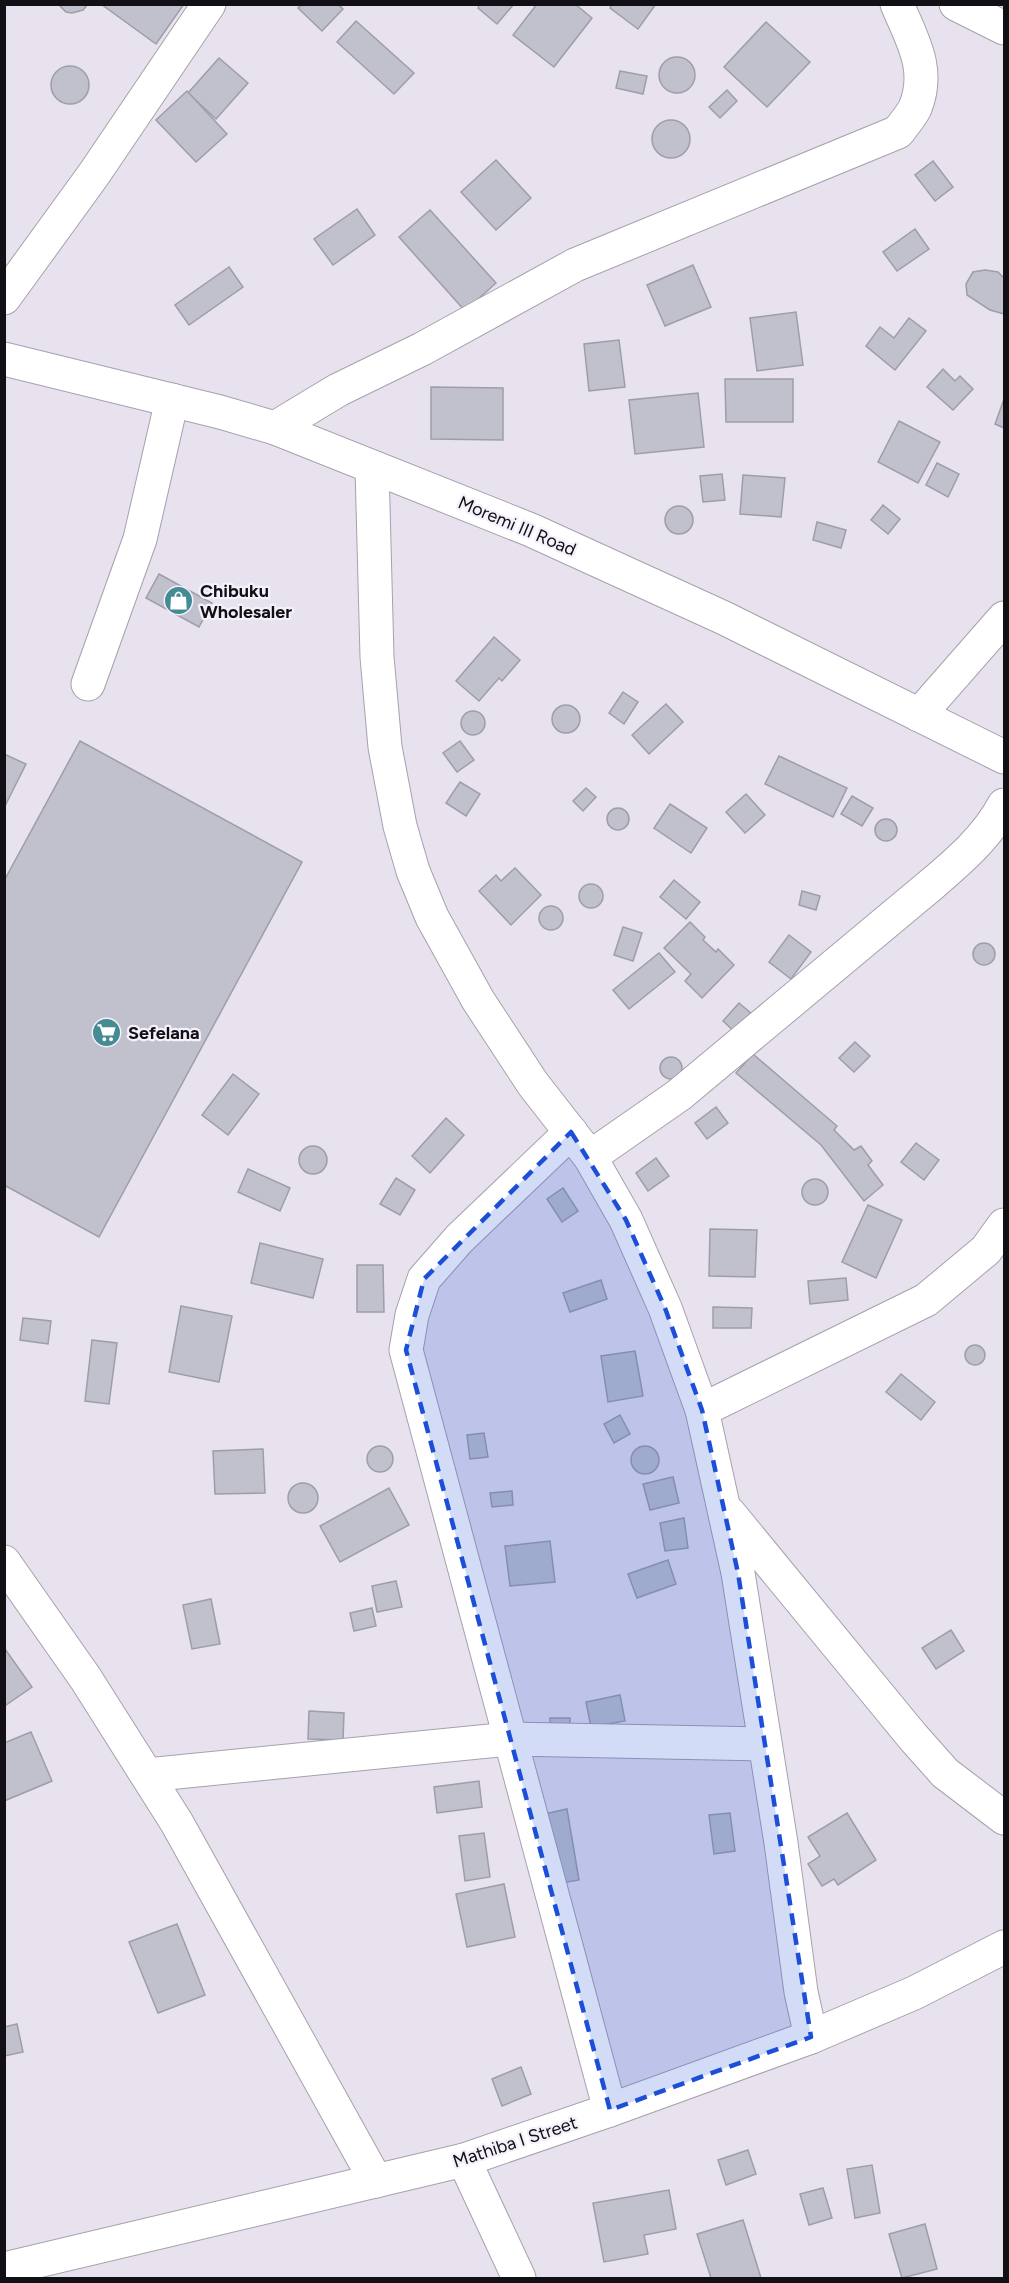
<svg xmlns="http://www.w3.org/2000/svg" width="1009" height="2283" viewBox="0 0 1009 2283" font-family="Figtree,sans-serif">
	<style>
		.building { fill: #c0c1cd; stroke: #9d9ea9; stroke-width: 1.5 }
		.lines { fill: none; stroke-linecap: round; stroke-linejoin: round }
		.minor-casing { stroke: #a6a1ad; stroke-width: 35 }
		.minor { stroke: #fff; stroke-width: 33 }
		.marked { fill: #1d4ed8; fill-opacity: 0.2; stroke: #1d4ed8; stroke-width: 4.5; stroke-dasharray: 12 8; stroke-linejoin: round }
		.labels { text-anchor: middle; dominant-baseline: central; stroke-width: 4.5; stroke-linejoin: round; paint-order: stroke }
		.street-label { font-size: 18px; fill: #121014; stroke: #f4f0fc }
		.poi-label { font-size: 18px; font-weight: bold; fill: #121014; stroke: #f4f0fc; text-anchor: start }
	</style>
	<rect width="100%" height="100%" fill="#e7e2ee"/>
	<g class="building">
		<path d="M58,4h30l-5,6 -11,3 -6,-1z"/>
		<path d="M101,4h83l-28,40z"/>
		<path d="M302,4h36l5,5 -21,22 -24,-23z"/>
		<path d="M480,4h34l-17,20 -19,-16z"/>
		<path d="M537,4h38l17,14 -38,49 -41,-32z"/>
		<path d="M612,4h44l-18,25 -28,-21z"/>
		<path d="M356,21l58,52 -20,21 -57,-52z"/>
		<path d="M766,22l44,40 -43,45 -43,-40z"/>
		<circle cx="677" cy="75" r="18"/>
		<path d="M219,58l29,25 -32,36 -28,-26z"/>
		<circle cx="70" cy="85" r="19"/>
		<path d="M620,71l27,5 -4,18 -27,-6z"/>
		<path d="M727,90l10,11 -17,17 -11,-11z"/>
		<path d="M187,91l40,43 -31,28 -40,-42z"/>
		<circle cx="671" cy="139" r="19"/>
		<path d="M496,160l35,38 -35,32 -35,-38z"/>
		<path d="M933,161l20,26 -18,14 -20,-26z"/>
		<path d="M357,209l18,26 -42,30 -19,-26z"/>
		<path d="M430,210l66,73 -31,28 -66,-74z"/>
		<path d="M915,229l14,20 -32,22 -14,-19z"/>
		<path d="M693,265l18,42 -46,19 -18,-41z"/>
		<path d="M229,267l14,20 -54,38 -14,-20z"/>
		<path d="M985,270l13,2 6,6v36l-14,-4 -23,-15 -1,-11 7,-12z"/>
		<path d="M796,312l7,53 -46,6 -7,-53z"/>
		<path d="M909,318l17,13 -31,39 -29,-24 14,-19 14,11z"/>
		<path d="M619,340l6,47 -36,4 -5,-47z"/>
		<path d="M943,369l12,12 5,-5 13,13 -20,21 -26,-23z"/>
		<path d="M725,379h68v43h-67z"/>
		<path d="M431,387l72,1v52l-72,-1z"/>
		<path d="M698,393l6,54 -69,7 -6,-54z"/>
		<path d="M1004,399v29l-9,-4z"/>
		<path d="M899,421l41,21 -22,41 -40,-21z"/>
		<path d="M937,463l22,11 -11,23 -22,-12z"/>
		<path d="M722,474l3,26 -22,2 -3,-26z"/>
		<path d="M743,475l42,3 -4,39 -41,-3z"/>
		<path d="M883,505l17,14 -12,15 -17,-14z"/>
		<circle cx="679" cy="520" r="14"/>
		<path d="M817,522l29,8 -5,18 -28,-8z"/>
		<path d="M159,574l53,29 -13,24 -53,-29z"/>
		<path d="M494,637l26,23 -18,21 -3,-3 -20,23 -23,-20z"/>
		<path d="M623,692l15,10 -14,22 -15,-11z"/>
		<path d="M666,704l17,18 -34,32 -17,-19z"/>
		<circle cx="566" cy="719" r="14"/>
		<circle cx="473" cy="723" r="12"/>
		<path d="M80,741l222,121 -203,375 -95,-52v-304z"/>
		<path d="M460,741l14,19 -17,12 -14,-19z"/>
		<path d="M4,754l22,10 -22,44z"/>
		<path d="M779,756l68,32 -14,29 -68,-33z"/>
		<path d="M460,782l20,12 -14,22 -20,-13z"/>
		<path d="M586,788l10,9 -13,14 -10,-10z"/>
		<path d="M746,794l19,21 -20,18 -19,-21z"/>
		<path d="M852,796l21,12 -11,18 -21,-12z"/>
		<path d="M670,804l37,24 -16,25 -37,-25z"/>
		<circle cx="618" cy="819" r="11"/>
		<circle cx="886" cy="830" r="11"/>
		<path d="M515,868l26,27 -30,30 -32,-34 17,-16 5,6z"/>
		<path d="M674,880l26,22 -14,17 -26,-22z"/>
		<circle cx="591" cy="896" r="12"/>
		<path d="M802,891l18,5 -4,14 -17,-5z"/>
		<circle cx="551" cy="918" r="12"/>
		<path d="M690,922l15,15 -2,3 13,12 2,-3 16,16 -32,33 -17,-17 6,-7 -27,-26z"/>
		<path d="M623,927l19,6 -9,28 -19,-6z"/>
		<path d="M789,935l22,17 -20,27 -22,-17z"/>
		<circle cx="984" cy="954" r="11"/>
		<path d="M659,953l16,19 -46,37 -16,-19z"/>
		<path d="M739,1003l19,16 -17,19 -18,-17z"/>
		<path d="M855,1042l15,14 -16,16 -15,-14z"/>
		<path d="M753,1054l84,72 -3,4 20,20 7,-4 11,15 -4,4 15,20 -19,16 -43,-56 -85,-72z"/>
		<circle cx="671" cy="1068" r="11"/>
		<path d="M233,1074l26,20 -31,41 -26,-20z"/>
		<path d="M716,1107l12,16 -21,16 -12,-16z"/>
		<path d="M446,1118l18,17 -34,38 -18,-17z"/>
		<path d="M916,1143l23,17 -15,20 -23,-18z"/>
		<circle cx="313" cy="1160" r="14"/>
		<path d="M656,1158l13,18 -21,15 -12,-18z"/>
		<path d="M248,1169l42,19 -10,23 -42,-19z"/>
		<path d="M396,1178l19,12 -15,25 -20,-11z"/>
		<circle cx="815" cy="1192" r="13"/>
		<path d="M563,1188l15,23 -16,11 -15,-23z"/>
		<path d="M868,1205l34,15 -26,58 -34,-16z"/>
		<path d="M710,1229l47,1 -2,47 -46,-1z"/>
		<path d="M260,1243l63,16 -10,39 -62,-15z"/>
		<path d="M357,1265h26l1,47h-27z"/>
		<path d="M846,1278l2,22 -38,4 -2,-23z"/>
		<path d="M601,1280l6,19 -37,13 -7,-19z"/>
		<path d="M181,1306l51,10 -13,66 -50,-10z"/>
		<path d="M713,1307l39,1 -1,20h-38z"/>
		<path d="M23,1318l28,3 -3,23 -28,-4z"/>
		<path d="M92,1340l25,3 -8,61 -24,-3z"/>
		<circle cx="975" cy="1355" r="10"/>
		<path d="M635,1351l8,45 -35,6 -7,-46z"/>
		<path d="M901,1374l34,28 -14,18 -35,-28z"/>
		<path d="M620,1415l10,19 -16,9 -10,-19z"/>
		<path d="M484,1433l4,24 -18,2 -3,-24z"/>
		<circle cx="645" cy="1460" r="14"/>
		<circle cx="380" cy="1459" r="13"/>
		<path d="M263,1449l2,44 -50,1 -2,-43z"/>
		<path d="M673,1477l6,26 -29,7 -7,-26z"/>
		<circle cx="303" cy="1498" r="15"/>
		<path d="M389,1488l20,37 -69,37 -20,-36z"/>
		<path d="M512,1491l1,14 -21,2 -2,-14z"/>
		<path d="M684,1518l4,30 -23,3 -5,-28z"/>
		<path d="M550,1541l5,41 -45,4 -5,-40z"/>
		<path d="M668,1560l8,24 -39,14 -9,-24z"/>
		<path d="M396,1581l6,26 -25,5 -5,-26z"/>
		<path d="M211,1599l9,45 -28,5 -9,-44z"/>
		<path d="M372,1608l4,18 -22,5 -4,-18z"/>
		<path d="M951,1630l13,21 -28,18 -14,-21z"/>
		<path d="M5,1649l27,38 -26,18 -2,-2z"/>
		<path d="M620,1695l5,26 -34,6 -5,-25z"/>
		<path d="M309,1711l35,2 -1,27 -35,-1z"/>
		<rect x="550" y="1718" width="20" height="11"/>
		<path d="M31,1732l21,49 -48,20v-58z"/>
		<path d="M479,1781l3,26 -45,6 -3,-26z"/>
		<path d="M567,1809l12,71 -23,4 -12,-70z"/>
		<path d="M730,1813l5,38 -21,3 -5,-39z"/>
		<path d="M847,1813l29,47 -38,25 -4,-6 -12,7 -14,-22 12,-8 -12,-19z"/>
		<path d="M484,1833l6,44 -25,4 -6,-45z"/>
		<path d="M504,1884l11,53 -48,10 -11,-53z"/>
		<path d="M177,1924l28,71 -47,18 -29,-71z"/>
		<path d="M17,2024l6,28 -19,4v-29z"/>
		<path d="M521,2067l10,27 -29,12 -10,-27z"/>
		<path d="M748,2150l8,24 -30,11 -8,-25z"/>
		<path d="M872,2165l8,48 -25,5 -8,-49z"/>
		<path d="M823,2188l9,30 -23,7 -9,-31z"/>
		<path d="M669,2190l7,39 -32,6 4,19 -44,8 -11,-59z"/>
		<path d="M743,2220l18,58h-50l-14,-44z"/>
		<path d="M925,2224l12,45 -35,9 -13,-44z"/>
	</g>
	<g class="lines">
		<defs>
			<g id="minor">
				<path d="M956,4l48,24"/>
				<path d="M4,298l90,-124 115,-170"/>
				<path d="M4,359l216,53 55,16 256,102 193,88 280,139"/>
				<path d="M275,428l63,-38 84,-41 153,-84 323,-133c6,-8 13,-16 17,-24 16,-39 -3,-68 -18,-104"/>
				<path d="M372,468l5,189 8,90 15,79 13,45 19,46 46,83 55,84 57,73 36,63 39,88 37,102 36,163 43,270 20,149 10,45"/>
				<path d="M88,684l52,-145 32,-139"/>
				<path d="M919,715l85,-97"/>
				<path d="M571,1132l-112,107 -35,40 -12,36 -6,35 204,760"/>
				<path d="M590,1157l89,-62 253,-211c27,-23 55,-47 72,-79"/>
				<path d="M702,1410l224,-110 60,-50 18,-25"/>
				<path d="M729,1513l184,224 32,36 59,45"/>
				<path d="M4,1562l82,117 91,144 199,358"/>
				<path d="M147,1775l363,-36 255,5"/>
				<path d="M464,2160l55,118"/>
				<path d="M4,2269l460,-109 146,-50 201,-73 103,-44 90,-46"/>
			</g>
		</defs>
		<use href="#minor" class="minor-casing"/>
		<use href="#minor" class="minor"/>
	</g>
	<path class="marked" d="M571,1132l55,88 39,88 37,102 36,163 73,464 -201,73 -204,-760 18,-71z"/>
	<defs>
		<symbol id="shop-disc" viewBox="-11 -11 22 22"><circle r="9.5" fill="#448b93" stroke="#f4f0fc"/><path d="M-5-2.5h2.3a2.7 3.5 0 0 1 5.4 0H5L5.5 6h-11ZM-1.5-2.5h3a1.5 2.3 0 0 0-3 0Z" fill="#fff"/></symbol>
		<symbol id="supermarket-disc" viewBox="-11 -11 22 22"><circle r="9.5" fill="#448b93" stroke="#f4f0fc"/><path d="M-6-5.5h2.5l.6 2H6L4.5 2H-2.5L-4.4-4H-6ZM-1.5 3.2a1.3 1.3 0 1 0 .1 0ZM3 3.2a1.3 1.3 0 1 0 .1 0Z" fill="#fff"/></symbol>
	</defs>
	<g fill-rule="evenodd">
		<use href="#shop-disc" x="162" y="584" width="33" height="33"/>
		<use href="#supermarket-disc" x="90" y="1016" width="33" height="33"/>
	</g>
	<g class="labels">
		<g class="street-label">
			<text transform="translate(517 526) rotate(23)">Moremi III Road</text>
			<text transform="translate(515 2142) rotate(-18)">Mathiba I Street</text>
		</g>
		<g class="poi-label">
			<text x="200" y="591">Chibuku<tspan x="200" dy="21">Wholesaler</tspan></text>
			<text x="128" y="1033">Sefelana</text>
		</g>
	</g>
	<rect width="1009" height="2283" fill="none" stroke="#121014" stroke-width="12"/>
</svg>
